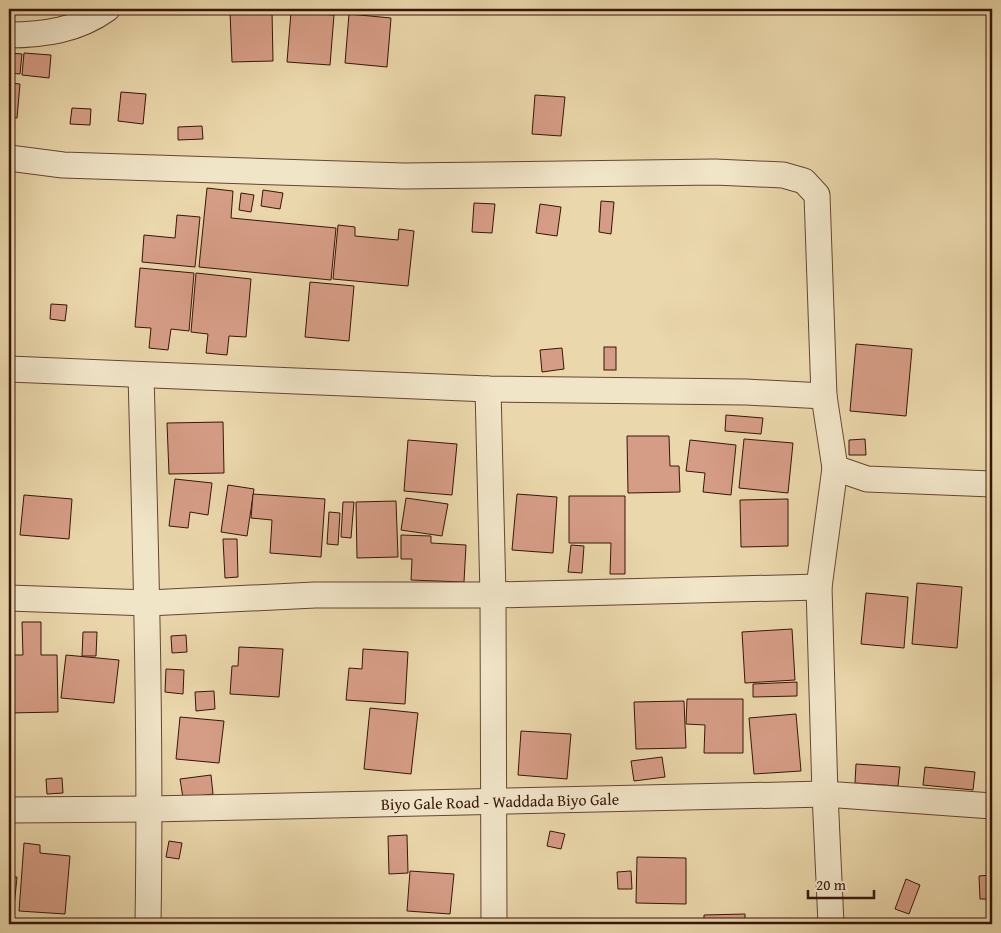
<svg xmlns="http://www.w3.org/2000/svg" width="1001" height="933" viewBox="0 0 1001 933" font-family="'Gentium Book Plus',serif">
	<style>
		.building { fill: #d69d86; stroke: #371508 }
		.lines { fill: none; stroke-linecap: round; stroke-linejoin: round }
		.minor-casing { stroke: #644631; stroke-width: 27 }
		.minor { stroke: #f1e5c8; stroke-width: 25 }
		.labels { text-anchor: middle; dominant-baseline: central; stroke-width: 4; stroke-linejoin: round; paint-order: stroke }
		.street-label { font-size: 16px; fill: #371508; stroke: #f1e5c8 }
	</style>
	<rect width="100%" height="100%" fill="#ead7ab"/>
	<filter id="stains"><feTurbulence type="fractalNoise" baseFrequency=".004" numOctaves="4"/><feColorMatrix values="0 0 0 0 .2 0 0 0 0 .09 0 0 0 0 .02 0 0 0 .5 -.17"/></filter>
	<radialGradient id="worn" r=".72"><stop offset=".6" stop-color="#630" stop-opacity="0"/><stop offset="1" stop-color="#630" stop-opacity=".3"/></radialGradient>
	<g class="building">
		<path d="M272,11l1,50 -41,1 -2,-50z"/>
		<path d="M291,12l43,3 -4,50 -43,-3z"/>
		<path d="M349,14l42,4 -4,49 -42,-4z"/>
		<path d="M9,53l13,1 -2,20 -11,-1z"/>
		<path d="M24,53l27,2 -2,23 -27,-3z"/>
		<path d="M9,83l11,1 -3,34 -8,-1z"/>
		<path d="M121,92l25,2 -3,30 -25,-3z"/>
		<path d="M535,95l30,2 -4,39 -29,-2z"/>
		<path d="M72,108l19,1 -1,16 -20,-1z"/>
		<path d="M202,126l1,13 -25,1v-13z"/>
		<path d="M207,188l26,3 -2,27 105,10 -5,52 -132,-13z"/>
		<path d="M263,190l20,3 -3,16 -19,-3z"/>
		<path d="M241,193l13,2 -3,17 -12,-2z"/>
		<path d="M601,201l13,1 -3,32 -12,-2z"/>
		<path d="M474,203l21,1 -3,29 -20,-1z"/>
		<path d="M540,204l21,3 -4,29 -21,-3z"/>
		<path d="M177,215l23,2 -5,50 -53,-5 2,-27 31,3z"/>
		<path d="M338,225l17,2v9l43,4 1,-11 15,2 -6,55 -75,-7z"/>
		<path d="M140,268l54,5 -5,58 -18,-2 -3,21 -19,-2 2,-20 -16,-1z"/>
		<path d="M196,273l55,6 -5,58 -17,-1 -2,19 -21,-2 2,-19 -17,-2z"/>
		<path d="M310,282l44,4 -5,55 -44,-4z"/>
		<path d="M51,304l16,1 -2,16 -15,-2z"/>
		<path d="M856,344l56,5 -6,67 -56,-5z"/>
		<rect x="604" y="347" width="12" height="23"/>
		<path d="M562,348l2,21 -22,3 -2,-22z"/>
		<path d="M726,415l37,3 -2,16 -36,-3z"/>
		<path d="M223,422l1,51 -55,1 -2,-51z"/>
		<path d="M627,436h42l1,30h9l1,26 -52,1z"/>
		<path d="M744,439l49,4 -5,50 -49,-5z"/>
		<path d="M865,439l1,16h-17v-15z"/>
		<path d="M408,440l49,4 -5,51 -48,-4z"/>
		<path d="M690,440l46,5 -5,50 -28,-3 2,-19 -19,-2z"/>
		<path d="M175,479l37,4 -4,32 -18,-3 -2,16 -19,-2z"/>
		<path d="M228,485l26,4 -7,47 -26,-4z"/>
		<path d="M253,494l72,5 -4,58 -51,-4 2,-33 -21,-2z"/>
		<path d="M517,494l40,3 -4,56 -41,-3z"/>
		<path d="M24,495l48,4 -3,40 -49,-4z"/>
		<path d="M569,496h56v78h-15l1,-31h-42z"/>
		<path d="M406,498l42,6 -6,32 -41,-6z"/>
		<path d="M788,499v47l-47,1 -1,-47z"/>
		<path d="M396,501l2,56 -41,1 -1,-56z"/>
		<path d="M343,502h11l-3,36 -10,-1z"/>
		<path d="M329,512l11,1 -2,32 -11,-1z"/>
		<path d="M401,535l30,1v7l35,2 -2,37 -53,-2 1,-21h-11z"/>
		<path d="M223,539h14l1,38 -13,1z"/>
		<path d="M571,545l13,1 -2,27 -14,-1z"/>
		<path d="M917,583l45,4 -5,61 -45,-4z"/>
		<path d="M866,593l42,4 -4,51 -43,-4z"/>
		<path d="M22,622h19v33h16l1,57 -49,1v-58h14z"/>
		<path d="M792,629l3,51 -50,3 -3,-51z"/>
		<path d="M83,632h14l-1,24h-14z"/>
		<path d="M186,635l1,17 -15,1 -1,-17z"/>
		<path d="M239,647l44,2 -4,48 -49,-3 2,-28h6z"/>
		<path d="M363,649l45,3 -3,52 -59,-4 3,-32 13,1z"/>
		<path d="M66,655l53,5 -5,43 -53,-5z"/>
		<path d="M166,669l18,1 -1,24 -18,-2z"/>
		<path d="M797,682v14l-44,1v-13z"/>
		<path d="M214,691l1,18 -19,2 -1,-19z"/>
		<path d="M687,699h56v54h-39l1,-28 -19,-1z"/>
		<path d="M684,701l2,47 -50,1 -2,-47z"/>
		<path d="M370,708l48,5 -7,61 -47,-5z"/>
		<path d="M796,714l5,57 -47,3 -5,-56z"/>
		<path d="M180,717l44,4 -5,42 -43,-4z"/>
		<path d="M521,731l50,3 -4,45 -49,-4z"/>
		<path d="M662,757l3,20 -31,4 -3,-20z"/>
		<path d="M856,764l44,3 -2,19 -43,-3z"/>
		<path d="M925,767l50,5 -2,18 -50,-5z"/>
		<path d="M211,775l2,19 -30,4 -3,-19z"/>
		<path d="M62,778l1,15 -16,1 -1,-15z"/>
		<path d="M550,831l15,3 -4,15 -14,-3z"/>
		<path d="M407,835l1,38 -19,1 -1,-38z"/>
		<path d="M169,841l13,2 -3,16 -13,-2z"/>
		<path d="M24,843l16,2v8l30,3 -5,58 -46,-3z"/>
		<path d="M637,857l49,1v46l-50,-1z"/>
		<path d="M410,871l44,3 -4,40 -43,-3z"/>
		<path d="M631,871l1,18h-14l-1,-17z"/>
		<path d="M992,875v24h-12l-1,-23z"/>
		<path d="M9,877h8l-4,41h-4z"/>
		<path d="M906,879l14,6 -11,29 -14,-5z"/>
		<path d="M745,914v10h-41v-9z"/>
		<path d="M975,920v4h-40v-3z"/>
		<rect x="68" y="922" width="29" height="2"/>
	</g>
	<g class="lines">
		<defs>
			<g id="minor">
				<path d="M9,35c35,0 69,-5 98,-26"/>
				<path d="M9,158l54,7 341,11 311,-4 68,3 21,6 13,14 7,201 11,72 32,11 125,5"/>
				<path d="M9,369l479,20 258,3 78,4"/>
				<path d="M141,375c5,183 10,366 7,549"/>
				<path d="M488,389l5,206 1,329"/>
				<path d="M9,598l139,5 167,-8h178l326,-8"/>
				<path id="s1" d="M9,810l141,-1 675,-15 167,12"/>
				<path d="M831,924l-6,-130 -6,-207 16,-119"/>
			</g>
		</defs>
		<use href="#minor" class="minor-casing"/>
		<use href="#minor" class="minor"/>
	</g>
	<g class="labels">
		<g class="street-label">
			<text stroke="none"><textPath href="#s1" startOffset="491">Biyo Gale Road - Waddada Biyo Gale</textPath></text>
		</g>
	</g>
	<rect width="1001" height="933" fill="none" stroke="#ead7ab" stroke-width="30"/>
	<rect x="10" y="10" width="981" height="913" fill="none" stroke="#371508" stroke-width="2.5"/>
	<rect x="15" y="15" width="971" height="903" fill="none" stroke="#371508"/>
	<path d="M808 890v8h66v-8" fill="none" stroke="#371508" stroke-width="2.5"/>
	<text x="816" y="890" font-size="15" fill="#371508" stroke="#f1e5c8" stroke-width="4" paint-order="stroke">20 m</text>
	<rect width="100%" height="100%" filter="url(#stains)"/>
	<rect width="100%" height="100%" fill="url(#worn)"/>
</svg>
